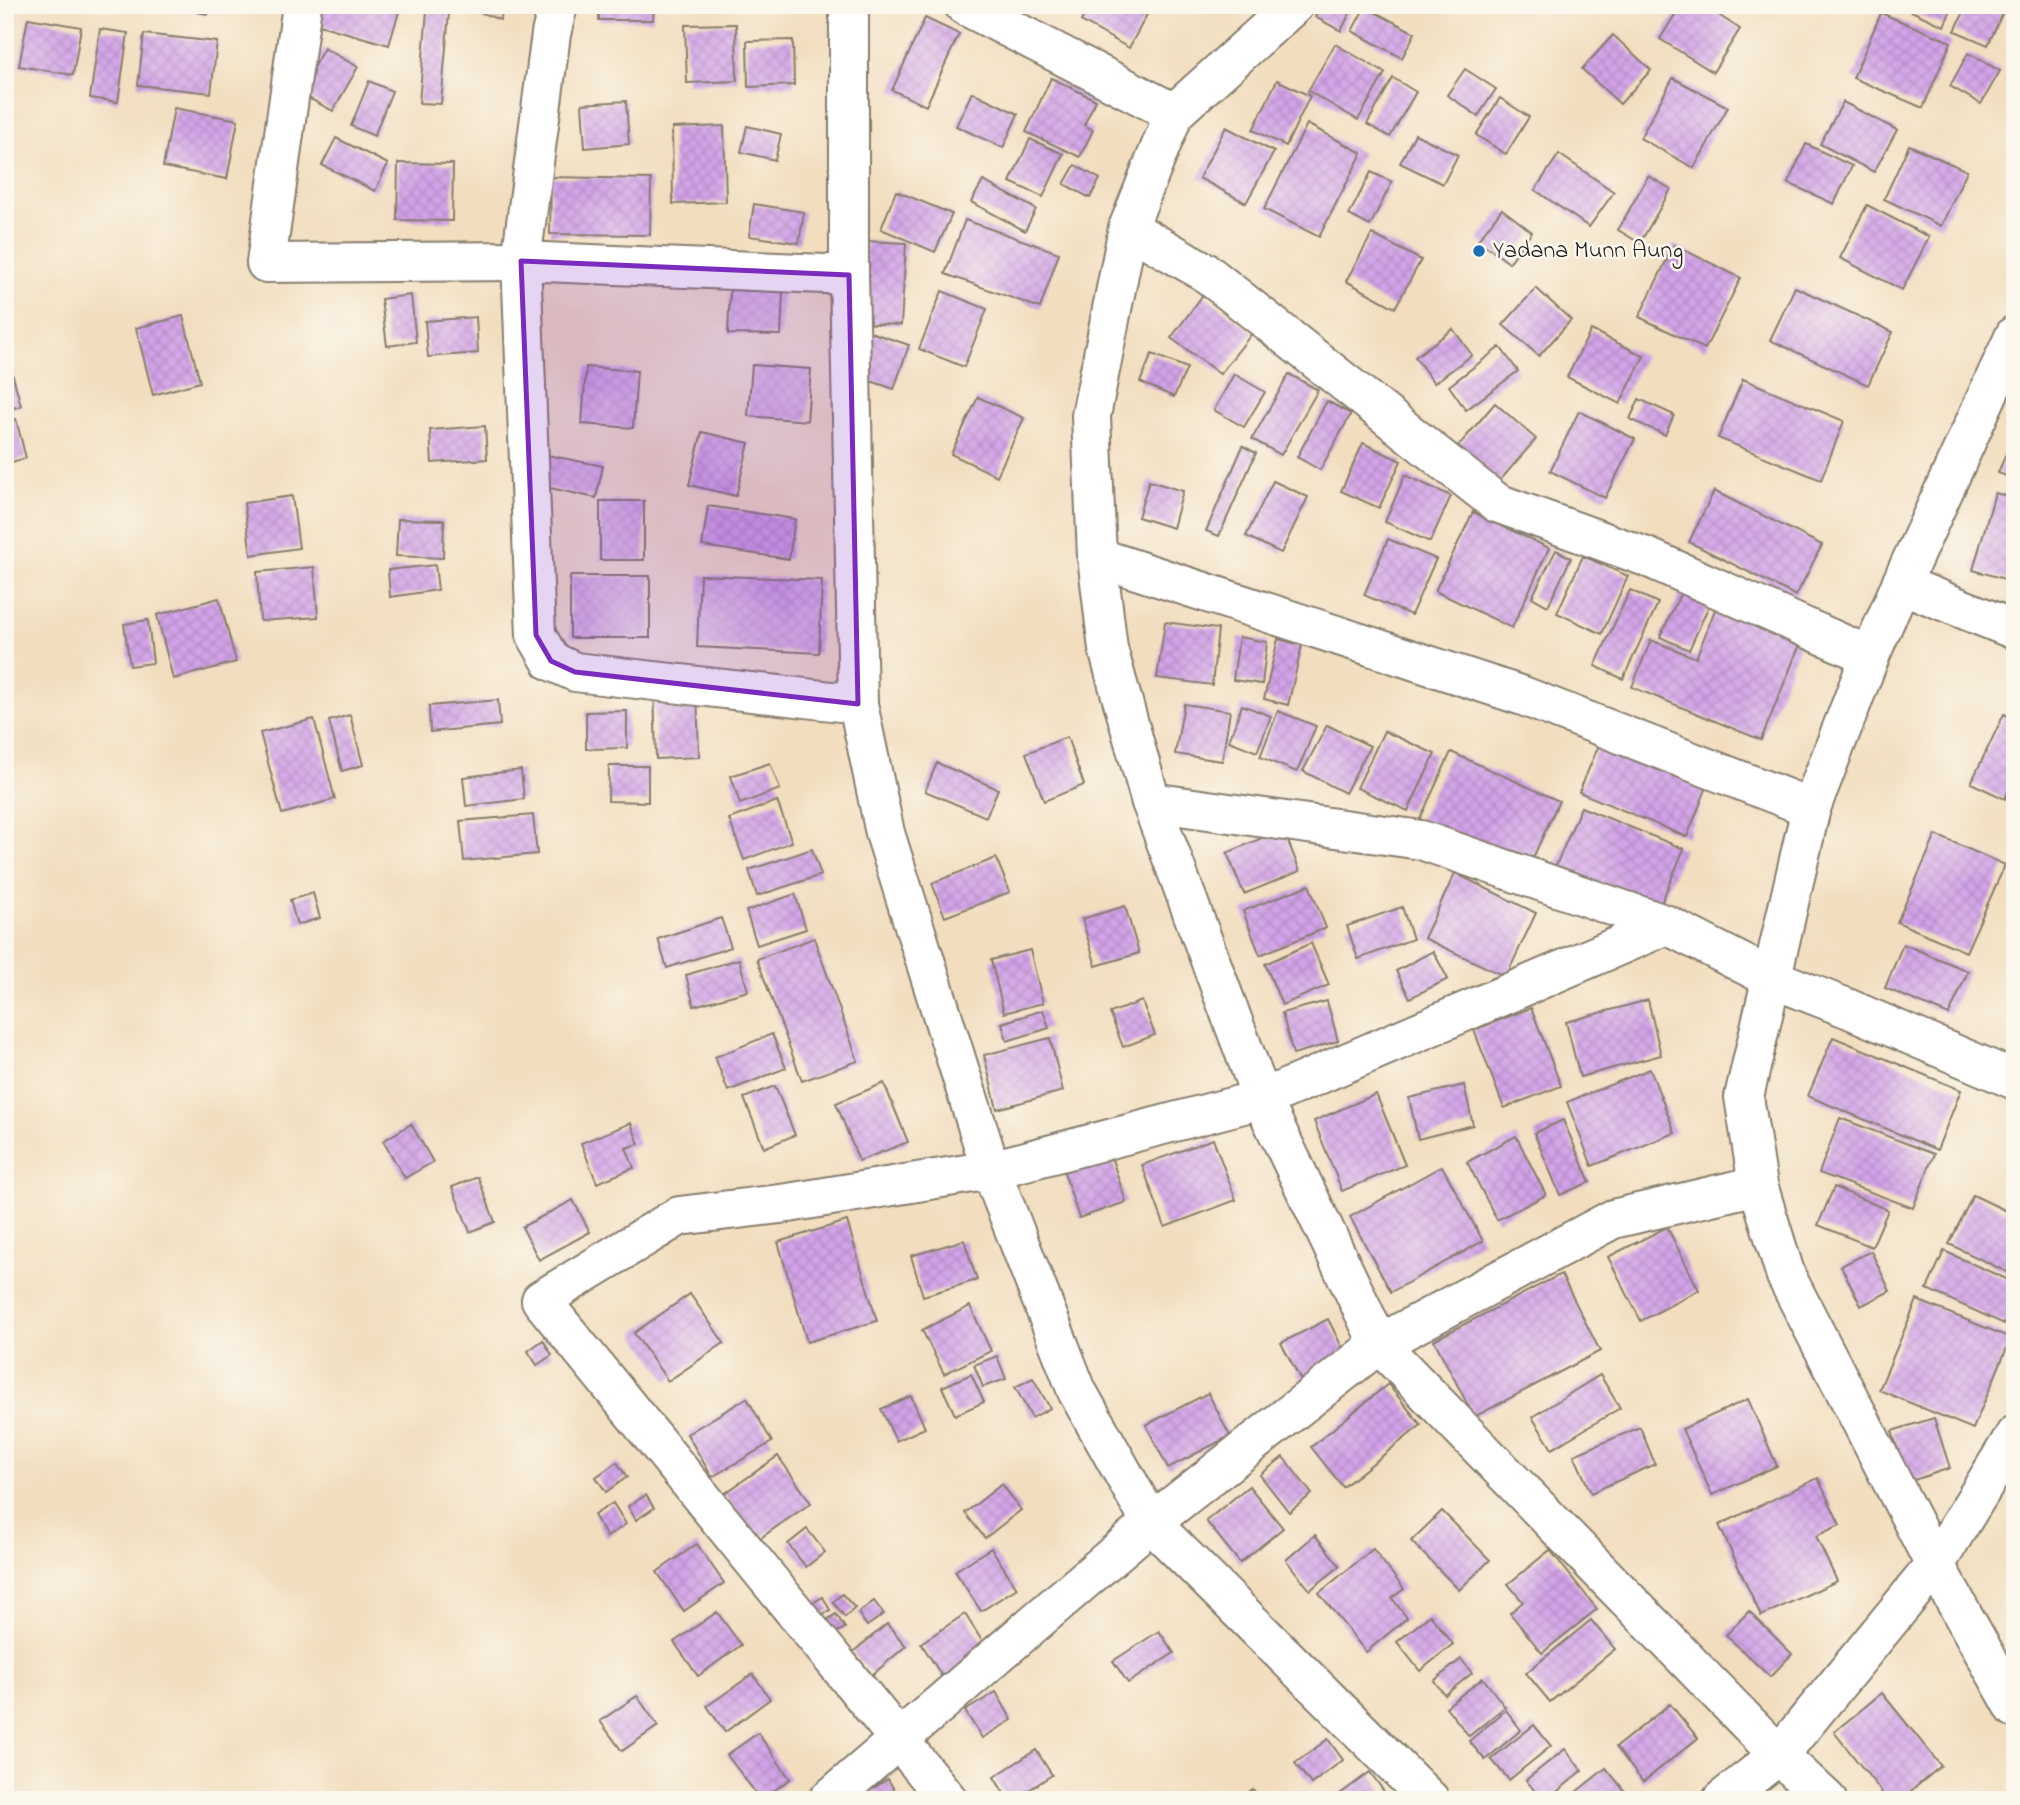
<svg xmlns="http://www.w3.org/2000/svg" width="2020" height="1805" viewBox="0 0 2020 1805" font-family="'Indie Flower',sans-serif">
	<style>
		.building { fill: url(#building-cross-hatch) }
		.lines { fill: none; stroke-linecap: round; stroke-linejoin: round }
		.minor-casing { stroke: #877d6e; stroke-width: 42 }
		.minor { stroke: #fff; stroke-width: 38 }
		.marked { fill: #7b2cbf; fill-opacity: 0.2; stroke: #7b2cbf; stroke-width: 5; stroke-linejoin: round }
		.poi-dot { fill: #1f6fb2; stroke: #fbf7ec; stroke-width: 2.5 }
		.labels { text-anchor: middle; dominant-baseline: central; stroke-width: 5; stroke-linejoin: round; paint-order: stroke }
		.poi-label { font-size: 24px; fill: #1c1c1c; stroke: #fbf7ec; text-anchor: start }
	</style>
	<defs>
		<pattern id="building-cross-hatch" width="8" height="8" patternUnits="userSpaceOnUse" patternTransform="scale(1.75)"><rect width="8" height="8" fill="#d2a3e8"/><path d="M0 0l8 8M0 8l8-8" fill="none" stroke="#b48cc6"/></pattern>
	</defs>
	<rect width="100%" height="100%" fill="#fbf7ec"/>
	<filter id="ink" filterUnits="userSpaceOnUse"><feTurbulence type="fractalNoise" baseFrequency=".0143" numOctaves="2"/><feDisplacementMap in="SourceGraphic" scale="14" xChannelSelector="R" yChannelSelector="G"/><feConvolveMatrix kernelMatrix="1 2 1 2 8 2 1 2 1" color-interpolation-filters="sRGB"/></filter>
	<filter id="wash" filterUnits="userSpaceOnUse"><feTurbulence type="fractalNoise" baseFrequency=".00686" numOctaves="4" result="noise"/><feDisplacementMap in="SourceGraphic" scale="28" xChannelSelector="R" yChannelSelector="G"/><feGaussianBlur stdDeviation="1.57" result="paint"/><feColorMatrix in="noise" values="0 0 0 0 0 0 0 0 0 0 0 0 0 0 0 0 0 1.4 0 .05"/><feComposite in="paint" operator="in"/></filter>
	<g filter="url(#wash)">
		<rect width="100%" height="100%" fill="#f2debf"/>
		<g id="blocks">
			<g class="building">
				<path d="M164,5h44l-1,9z"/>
				<path d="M322,5h79l-12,40 -73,-21z"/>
				<path d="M462,5h43l-5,15z"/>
				<path d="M599,5h55l-1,15h-54z"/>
				<path d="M1090,5h58l3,2 -22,41 -48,-27z"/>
				<path d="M1321,5h33l-13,26 -26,-14z"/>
				<path d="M1681,5h22l37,24 -27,43 -53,-33z"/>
				<path d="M1898,5h55l-9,21z"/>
				<path d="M1967,5h39l-18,40 -33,-14z"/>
				<path d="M1365,7l50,26 -13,25 -50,-27z"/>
				<path d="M427,11l22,2 -8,91 -22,-1z"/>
				<path d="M1881,13l70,29 -28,66 -70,-30z"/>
				<path d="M28,18l53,9 -8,48 -54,-9z"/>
				<path d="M925,18l34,16 -33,72 -34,-16z"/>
				<path d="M736,24l1,57 -50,2 -2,-58z"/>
				<path d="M100,29l28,4 -10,69 -28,-4z"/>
				<path d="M144,34l73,8 -6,51 -73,-8z"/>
				<path d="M1613,35l38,35 -31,34 -38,-35z"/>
				<path d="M793,40l1,45 -46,2 -1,-46z"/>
				<path d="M1335,44l50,29 -27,47 -50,-29z"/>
				<path d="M324,48l34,19 -25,44 -34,-18z"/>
				<path d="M1968,53l32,18 -19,33 -31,-18z"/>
				<path d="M1465,69l31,20 -18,27 -31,-21z"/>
				<path d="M1051,78l45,22 -12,25 9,5 -13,27 -54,-25z"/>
				<path d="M1393,78l23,14 -26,45 -23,-13z"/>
				<path d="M1673,78l55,29 -34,61 -54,-30z"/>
				<path d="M1277,80l33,16 -24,50 -33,-16z"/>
				<path d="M369,81l23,10 -18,45 -23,-10z"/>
				<path d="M972,92l46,22 -15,34 -47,-22z"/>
				<path d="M1500,98l29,19 -23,37 -30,-19z"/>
				<path d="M626,101l3,43 -44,4 -3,-44z"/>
				<path d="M1843,102l54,28 -23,42 -54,-28z"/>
				<path d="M174,108l64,12 -11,59 -64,-12z"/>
				<path d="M1307,124l55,29 -43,84 -55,-28z"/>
				<path d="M724,126l2,76 -53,2 -1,-76z"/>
				<path d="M747,126l34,8 -6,26 -34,-8z"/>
				<path d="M1226,127l48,25 -28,51 -47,-25z"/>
				<path d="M1415,134l43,21 -15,29 -43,-21z"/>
				<path d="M336,138l52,26 -13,27 -53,-26z"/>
				<path d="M1030,139l33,15 -20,43 -33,-15z"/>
				<path d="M1806,144l46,22 -18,38 -46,-21z"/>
				<path d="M1909,145l58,26 -26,55 -57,-27z"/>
				<path d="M1559,154l55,38 -25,35 -54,-37z"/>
				<path d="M398,163l55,1 -1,57 -55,-1z"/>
				<path d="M1075,165l25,14 -10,19 -26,-14z"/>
				<path d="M1371,172l21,10 -22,44 -21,-11z"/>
				<path d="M1648,176l23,13 -31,54 -22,-13z"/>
				<path d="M551,177l100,2 -1,56 -100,-1z"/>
				<path d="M983,181l53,28 -11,22 -54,-29z"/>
				<path d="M896,191l56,23 -17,38 -54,-23z"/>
				<path d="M754,204l50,8 -5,31 -50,-7z"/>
				<path d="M1867,205l62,32 -27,53 -62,-32z"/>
				<path d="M1502,209l30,23 -23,31 -31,-23z"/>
				<path d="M965,220l94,33 -19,55 -95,-34z"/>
				<path d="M1372,234l49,26 -26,48 -49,-27z"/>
				<path d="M866,241l40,2 -5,82 -41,-2z"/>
				<path d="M1674,245l67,33 -36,71 -66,-32z"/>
				<path d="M1795,287l98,45 -25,53 -98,-45z"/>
				<path d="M1536,288l35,32 -32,36 -36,-31z"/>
				<path d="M730,290l53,2 -2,43 -53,-1z"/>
				<path d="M942,291l45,18 -23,58 -45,-18z"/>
				<path d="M411,295l5,47 -29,4 -6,-47z"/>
				<path d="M1203,295l50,37 -33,42 -49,-36z"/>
				<path d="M183,316l17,66 -47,13 -17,-67z"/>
				<path d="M476,317l2,36 -50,4 -3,-36z"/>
				<path d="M1453,329l19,26 -38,28 -19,-26z"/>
				<path d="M1591,330l53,26 -24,48 -53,-27z"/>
				<path d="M870,332l39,13 -15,44 -38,-13z"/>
				<path d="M1500,347l18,24 -52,39 -17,-24z"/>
				<path d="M1152,354l35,14 -13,29 -34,-15z"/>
				<path d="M752,365l59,4 -4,52 -59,-5z"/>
				<path d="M586,367l51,4 -4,57 -51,-4z"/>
				<path d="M1234,374l31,18 -21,35 -30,-17z"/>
				<path d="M1289,374l29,16 -37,65 -29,-16z"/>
				<path d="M13,376l8,30 -16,4v-31z"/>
				<path d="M1743,379l101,42 -23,59 -103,-42z"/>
				<path d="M978,397l46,21 -27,58 -46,-22z"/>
				<path d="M1639,399l35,16 -9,20 -35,-16z"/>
				<path d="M1327,401l24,13 -31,56 -23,-13z"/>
				<path d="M1495,403l41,36 -40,46 -41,-35z"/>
				<path d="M1579,411l56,28 -30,59 -55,-27z"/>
				<path d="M16,419l10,39 -21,6v-43z"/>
				<path d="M485,426l2,33 -55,4 -2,-33z"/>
				<path d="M702,432l47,11 -13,53 -47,-11z"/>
				<path d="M2015,432v47l-17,-6z"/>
				<path d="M1363,443l38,18 -22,47 -38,-17z"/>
				<path d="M1243,446l13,7 -37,83 -13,-5z"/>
				<path d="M547,455l56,11 -7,32 -55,-12z"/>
				<path d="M1405,475l46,21 -21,46 -45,-20z"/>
				<path d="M1149,481l34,10 -10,37 -35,-11z"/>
				<path d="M1273,481l35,16 -27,56 -35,-17z"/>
				<path d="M1714,491l108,54 -26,51 -107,-54z"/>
				<path d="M1995,493l20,5v84l-42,-12z"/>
				<path d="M292,496l7,52 -48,7 -7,-52z"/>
				<rect x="600" y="501" width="44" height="59"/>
				<path d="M708,506l87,13 -6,40 -87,-13z"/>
				<path d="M1473,512l76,36 -37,80 -77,-37z"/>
				<path d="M398,519l46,1 -1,38 -47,-2z"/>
				<path d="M1388,539l48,20 -25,56 -47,-20z"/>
				<path d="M1556,550l15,8 -23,48 -16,-9z"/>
				<path d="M1583,556l45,20 -26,58 -45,-21z"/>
				<path d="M435,565l3,25 -48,7 -2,-27z"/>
				<path d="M314,567l4,50 -58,4 -3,-49z"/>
				<path d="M700,575l122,5 -3,73 -122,-6z"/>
				<rect x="570" y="576" width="80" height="62"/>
				<path d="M1684,586l28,13 -23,51 -29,-13z"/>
				<path d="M1630,590l28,13 -35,76 -28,-13z"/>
				<path d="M219,598l17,64 -63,17 -16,-64z"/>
				<path d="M1718,602l85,35 -42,103 -129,-53 19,-47 45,18z"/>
				<path d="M148,620l5,43 -23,3 -6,-42z"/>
				<path d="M1165,622l53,7 -6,56 -55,-7z"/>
				<path d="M1239,637l28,5 -5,42 -29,-4z"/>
				<path d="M1278,639l24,6 -14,60 -24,-6z"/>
				<path d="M697,687l2,70 -43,2 -2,-71z"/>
				<path d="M498,700l2,25 -70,7 -1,-26z"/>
				<path d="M1184,704l46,7 -8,50 -47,-7z"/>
				<path d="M1242,705l29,11 -14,36 -28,-11z"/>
				<path d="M627,711v37l-41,1v-37z"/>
				<path d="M1278,711l38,15 -19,46 -37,-15z"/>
				<path d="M2004,714l11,5v58l-10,22 -34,-16z"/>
				<path d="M350,715l13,50 -21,6 -13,-50z"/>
				<path d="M314,719l21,80 -53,15 -22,-81z"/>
				<path d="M1327,725l43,21 -25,47 -42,-22z"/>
				<path d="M1384,731l51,23 -27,57 -51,-23z"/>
				<path d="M1067,737l17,48 -40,16 -18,-48z"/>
				<path d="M1601,740l107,44 -21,53 -108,-45z"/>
				<path d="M1451,752l108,49 -32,70 -108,-50z"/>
				<path d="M770,763l10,26 -40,15 -9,-28z"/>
				<path d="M937,763l61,26 -12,28 -61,-26z"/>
				<path d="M609,766h39v36l-40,-1z"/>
				<path d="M521,770l3,29 -58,7 -3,-29z"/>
				<path d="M777,801l15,41 -48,18 -15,-41z"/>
				<path d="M1581,807l103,42 -27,64 -103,-43z"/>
				<path d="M533,815l4,39 -73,7 -4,-40z"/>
				<path d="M1283,829l17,42 -56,23 -17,-41z"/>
				<path d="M1936,835l69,30 -39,87 -69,-30z"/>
				<path d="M812,849l9,26 -64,21 -8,-26z"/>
				<path d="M996,858l14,34 -65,25 -13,-34z"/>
				<path d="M1455,873l81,40 -30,64 -82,-39z"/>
				<path d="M1309,885l17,43 -66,27 -17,-44z"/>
				<path d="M313,893l7,25 -23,7 -7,-25z"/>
				<path d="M795,894l11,35 -49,16 -11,-34z"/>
				<path d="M1125,906l14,47 -43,13 -14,-47z"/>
				<path d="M1402,907l11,32 -55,20 -11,-33z"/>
				<path d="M721,918l10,29 -64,21 -9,-29z"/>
				<path d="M814,938l44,123 -56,20 -45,-122z"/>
				<path d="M1311,943l18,42 -47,20 -17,-41z"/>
				<path d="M1903,944l65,27 -19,44 -64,-27z"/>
				<path d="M1030,950l13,53 -39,10 -13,-53z"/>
				<path d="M1433,951l15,28 -38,19 -14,-27z"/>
				<path d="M739,959l9,32 -54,15 -8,-31z"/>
				<path d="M1648,1000l13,55 -81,22 -14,-55z"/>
				<path d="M1142,1001l13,34 -32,12 -13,-34z"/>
				<path d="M1327,1001l11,40 -45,13 -11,-41z"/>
				<path d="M1531,1008l30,78 -57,22 -30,-78z"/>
				<path d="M1043,1010l6,18 -42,13 -5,-18z"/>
				<path d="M772,1034l14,34 -58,23 -13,-34z"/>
				<path d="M1833,1037l128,53 -24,60 -129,-54z"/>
				<path d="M1050,1038l13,53 -66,18 -13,-54z"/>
				<path d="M1650,1069l25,64 -83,33 -25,-64z"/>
				<path d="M884,1083l24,59 -49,19 -23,-58z"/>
				<path d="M1464,1085l9,40 -55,14 -9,-41z"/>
				<path d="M775,1086l20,49 -31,13 -20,-50z"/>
				<path d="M1376,1094l29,71 -63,26 -28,-70z"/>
				<path d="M1840,1118l94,36 -21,54 -94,-35z"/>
				<path d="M1563,1120l27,62 -30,13 -26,-62z"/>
				<path d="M631,1123l8,21 -13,4 8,20 -37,15 -16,-40z"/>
				<path d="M411,1124l22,38 -28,16 -22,-37z"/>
				<path d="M1516,1136l30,59 -49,25 -30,-58z"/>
				<path d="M1213,1139l23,61 -71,27 -23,-62z"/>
				<path d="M1111,1156l15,46 -47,16 -15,-46z"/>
				<path d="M1442,1166l41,75 -92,51 -41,-75z"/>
				<path d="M478,1177l17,45 -25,10 -18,-45z"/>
				<path d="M1834,1187l54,23 -16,37 -54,-22z"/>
				<path d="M1973,1195l42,20v61l-66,-32z"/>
				<path d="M573,1200l17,32 -51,28 -17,-33z"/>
				<path d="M847,1221l30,100 -70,21 -29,-100z"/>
				<path d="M1667,1227l32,63 -58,31 -33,-64z"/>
				<path d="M964,1240l13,40 -54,16 -12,-40z"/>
				<path d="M1871,1251l19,40 -29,15 -20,-40z"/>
				<path d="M1944,1251l71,32v46l-88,-40z"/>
				<path d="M1561,1274l39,77 -126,66 -40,-77z"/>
				<path d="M690,1294l34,49 -56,38 -34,-48z"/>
				<path d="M1917,1300l94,38 -38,91 -94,-39z"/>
				<path d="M970,1306l21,45 -47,23 -22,-44z"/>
				<path d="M1328,1319l20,40 -46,23 -21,-39z"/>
				<path d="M543,1340l9,15 -15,10 -9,-14z"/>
				<path d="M997,1356l9,23 -23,8 -9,-22z"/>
				<path d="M971,1374l13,28 -29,13 -13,-28z"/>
				<path d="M1600,1375l20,33 -68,41 -20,-32z"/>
				<path d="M1033,1378l17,30 -18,10 -17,-31z"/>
				<path d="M1388,1384l33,41 -78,62 -32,-40z"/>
				<path d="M1208,1393l22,43 -62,32 -22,-43z"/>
				<path d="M911,1396l14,32 -29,13 -15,-32z"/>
				<path d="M747,1398l25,44 -60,35 -25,-43z"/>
				<path d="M1748,1399l29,67 -65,29 -30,-66z"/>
				<path d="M1934,1418l16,50 -42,14 -16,-51z"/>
				<path d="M1640,1427l15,37 -64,29 -17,-38z"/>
				<path d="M778,1456l33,47 -55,38 -32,-47z"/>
				<path d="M1283,1457l29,37 -23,18 -29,-37z"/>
				<path d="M617,1462l10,15 -21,15 -10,-15z"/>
				<path d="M1818,1478l22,47 -24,11 21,45 -76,35 -42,-91z"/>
				<path d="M1002,1484l19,26 -36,28 -20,-25z"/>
				<path d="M1249,1486l34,42 -43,35 -34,-42z"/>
				<path d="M646,1495l8,13 -18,12 -8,-14z"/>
				<path d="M613,1503l13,21 -19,13 -13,-22z"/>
				<path d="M1442,1511l48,49 -31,30 -48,-49z"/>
				<path d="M807,1529l18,23 -19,15 -18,-23z"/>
				<path d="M1315,1535l25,31 -30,24 -24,-30z"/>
				<path d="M697,1544l27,39 -40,28 -27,-39z"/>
				<path d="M991,1548l26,40 -36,23 -26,-40z"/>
				<path d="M1373,1549l31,40 -12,9 15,20 -41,34 -47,-59z"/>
				<path d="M1550,1550l47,59 -55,44 -32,-40 13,-11 -15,-18z"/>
				<path d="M842,1594l13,14 -10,9 -12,-15z"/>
				<path d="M823,1597l7,13 -12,7 -7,-13z"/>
				<path d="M874,1601l10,13 -17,12 -9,-13z"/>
				<path d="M1749,1611l43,43 -22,23 -44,-42z"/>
				<path d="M717,1612l24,33 -43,31 -24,-34z"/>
				<path d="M836,1614l9,14 -13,7 -8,-13z"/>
				<path d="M965,1614l24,38 -44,29 -24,-38z"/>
				<path d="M1430,1615l23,29 -33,27 -23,-29z"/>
				<path d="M1591,1620l24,29 -65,53 -24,-29z"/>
				<path d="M887,1624l19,22 -34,29 -19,-23z"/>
				<path d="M1159,1631l15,22 -46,30 -15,-22z"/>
				<path d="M1461,1659l11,14 -27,22 -11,-14z"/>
				<path d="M753,1674l17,25 -45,33 -18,-26z"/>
				<path d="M1483,1678l22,29 -36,29 -23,-29z"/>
				<path d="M996,1692l16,28 -30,18 -17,-27z"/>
				<path d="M1882,1693l59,73 -41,34h-12l-54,-68z"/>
				<path d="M637,1696l21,30 -36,25 -22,-30z"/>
				<path d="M1670,1704l28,34 -55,44 -27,-35z"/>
				<path d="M1506,1710l15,20 -36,30 -16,-19z"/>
				<path d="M1534,1725l17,21 -42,34 -18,-21z"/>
				<path d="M758,1733l32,46 -29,21 -34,-45z"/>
				<path d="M1328,1739l15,21 -32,24 -16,-21z"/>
				<path d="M1565,1749l17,22 -35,29h-5l-16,-20z"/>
				<path d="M1036,1750l16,25 -39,25h-5l-14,-23z"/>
				<path d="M1606,1768l26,32h-66z"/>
				<path d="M1370,1772l20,28h-58z"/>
				<path d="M888,1779l12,21h-45z"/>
				<path d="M1253,1789l8,11h-23z"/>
			</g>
		</g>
	</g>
	<g filter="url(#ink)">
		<use href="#blocks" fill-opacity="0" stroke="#877d6e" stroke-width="2"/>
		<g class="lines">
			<defs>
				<g id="minor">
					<path d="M302,5l-36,258 255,-2 328,14"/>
					<path d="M558,5l-7,29 -30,227 15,374 15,26 24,11 283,32"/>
					<path d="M849,5v270l9,429 27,129 106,337 86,221 74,132 279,277"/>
					<path d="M964,5l210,108"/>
					<path d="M1294,5l-120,108 -46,115 -37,188 6,141 11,92 43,153 111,297 117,245 400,411 48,45"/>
					<path d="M1128,228l77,44 292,231 152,55 221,98"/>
					<path d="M2015,335l-114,249 -31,72 -59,152 -67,289 14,88 28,91 149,289 80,143"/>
					<path d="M1097,557l426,139 288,112"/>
					<path d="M1901,584l114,46"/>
					<path d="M1151,802l270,38 246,85"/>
					<path d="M828,1800l323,-277 228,-179 234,-125 145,-34"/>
					<path d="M948,1800l-407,-500 138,-84 109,-13 203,-33 271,-71 405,-174 104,53 76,30 168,72"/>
					<path d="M1722,1800l57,-45 156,-190 80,-130"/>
				</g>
			</defs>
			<use href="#minor" class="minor-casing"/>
			<use href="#minor" class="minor"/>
		</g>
	</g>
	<path class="marked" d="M521,261l328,14 9,429 -283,-32 -24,-11 -15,-26z"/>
	<circle class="poi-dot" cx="1479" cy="251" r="7"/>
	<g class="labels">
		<g class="poi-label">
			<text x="1493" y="251">Yadana Munn Aung</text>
		</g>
	</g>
	<rect width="2020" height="1805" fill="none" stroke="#fbf7ec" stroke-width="28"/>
</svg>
